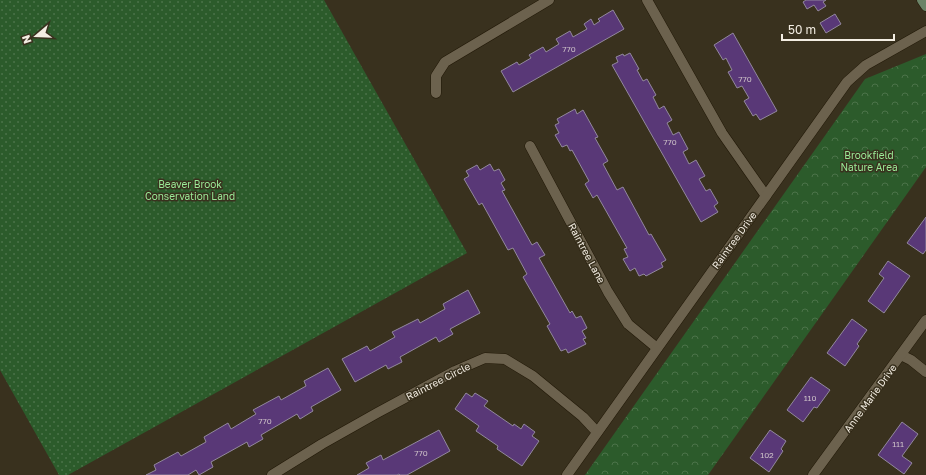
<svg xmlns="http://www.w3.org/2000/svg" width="926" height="475" viewBox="0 0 926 475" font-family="'Golos Text',sans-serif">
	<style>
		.grass { fill: url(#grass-dots) }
		.forest { fill: url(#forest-crowns) }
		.building { fill: #593877; stroke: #92889d }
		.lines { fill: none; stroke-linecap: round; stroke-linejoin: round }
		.minor-casing { stroke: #211807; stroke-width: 11 }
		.secondary-casing { stroke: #211807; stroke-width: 11 }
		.minor { stroke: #6c624e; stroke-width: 10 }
		.secondary { stroke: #6b8468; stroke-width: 10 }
		.labels { text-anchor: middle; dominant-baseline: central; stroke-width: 3; stroke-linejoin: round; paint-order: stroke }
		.number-label { font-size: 8px; fill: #ccc0c7 }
		.park-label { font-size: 10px; fill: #99e996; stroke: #39311e }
		.street-label { font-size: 10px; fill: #f3ede2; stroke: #39311e }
	</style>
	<defs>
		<pattern id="grass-dots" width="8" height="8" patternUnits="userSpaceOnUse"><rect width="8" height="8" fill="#2c5b2b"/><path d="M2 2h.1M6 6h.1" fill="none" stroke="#4b7349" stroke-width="1.8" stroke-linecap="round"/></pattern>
		<pattern id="forest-crowns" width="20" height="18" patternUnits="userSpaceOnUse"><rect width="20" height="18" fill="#2c5b2b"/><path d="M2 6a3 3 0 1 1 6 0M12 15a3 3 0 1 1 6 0" fill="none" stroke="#4b7349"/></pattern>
	</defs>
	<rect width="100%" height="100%" fill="#39311e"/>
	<path class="grass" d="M0,0h324l143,253 -399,222h-9l-59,-105z"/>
	<path class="forest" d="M926,54v113l-218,308h-123l280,-396z"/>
	<g class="building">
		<path d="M806,0h20l-3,2 3,4 -8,5 -4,-6 -7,4 -4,-7z"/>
		<path d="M613,10l11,19 -111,63 -12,-21 16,-9 2,3 12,-7 -2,-3 14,-8 3,5 13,-8 -3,-5 14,-8 3,6 14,-8 -3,-5 7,-5 3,6 6,-4 -2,-2z"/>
		<path d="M835,14l6,10 -15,9 -6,-10z"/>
		<path d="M733,33l44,78 -17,9 -4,-6 -3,2 -9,-15 5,-3 -7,-12 -5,2 -9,-16 4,-2 -6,-12 -3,2 -9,-15z"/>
		<path d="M630,53l9,16 -2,1 6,11 4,-2 9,16 -3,2 6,12 5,-3 8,14 -5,3 6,12 6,-3 9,17 -5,3 6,12 7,-4 9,16 -6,3 7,12 4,-2 8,14 -4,3 4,6 -17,10 -89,-157 6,-3 -2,-5 7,-3 1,2z"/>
		<path d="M575,109l2,5 6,-4 15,27 -3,1 13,23 -5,3 14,26 6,-3 26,48 2,-1 15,26 -5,3 2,4 -17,9 -2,-2 -5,2 -4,-8 -5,3 -7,-12 5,-2 -4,-8 3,-1 -30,-53 -4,3 -8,-14 4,-3 -17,-31 -2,1 -3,-6 -5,2 -7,-12 4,-2 -4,-8 4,-2 -2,-4z"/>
		<path d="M490,164l4,7 5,-2 6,11 -4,3 4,7 -3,1 30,54 5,-3 8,13 -6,3 31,55 2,-2 4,7 5,-2 6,12 -5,3 4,7 -3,1 3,5 -18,9 -2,-4 -5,2 -14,-25 3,-2 -27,-47 4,-3 -14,-26 -5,2 -26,-47 -3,2 -15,-26 5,-3 -3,-5 11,-6 3,5z"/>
		<path d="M926,217v33l-3,4 -16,-11z"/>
		<path d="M888,261l22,15 -26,37 -16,-12 16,-23 -5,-4z"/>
		<path d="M468,290l12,23 -30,16 3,5 -14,8 -3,-5 -36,20 2,5 -14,7 -2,-4 -31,17 -13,-23 25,-13 3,5 25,-14 -3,-5 26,-13 2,4 25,-14 -2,-5z"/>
		<path d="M852,319l15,11 -10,14 2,2 -14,20 -18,-13z"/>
		<path d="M328,368l13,22 -30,17 2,4 -13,8 -3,-5 -36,21 2,4 -14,8 -2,-5 -36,20 2,5 -14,8 -3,-5 -8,5h-42l10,-5 -2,-5 24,-13 3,4 25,-14 -2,-5 24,-14 3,6 25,-15 -3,-4 26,-14 2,4 25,-14 -2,-5z"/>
		<path d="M811,377l19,13 -13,18 -3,-1 -11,15 -16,-12z"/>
		<path d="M466,393l6,4 3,-4 13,8 -4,5 29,20 1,-2 7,5 3,-5 11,8 -3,4 7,5 -17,25 -25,-17 1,-3 -22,-15 3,-5 -24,-17z"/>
		<path d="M902,422l16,12 -16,22 10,7 -8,11 -26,-19z"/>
		<path d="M439,430l11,21 -43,24h-7l-1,-1 -2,1h-40l12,-7 -3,-5 15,-8 2,5z"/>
		<path d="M770,430l16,11 -5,8 2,2 -14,21 -19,-14z"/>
	</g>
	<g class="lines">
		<defs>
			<g id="minor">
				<path d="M647,0l75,133 44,63"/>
				<path d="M436,93v-17l9,-14 104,-62"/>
				<path d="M530,146l78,146 20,32 29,24"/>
				<path d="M901,355l10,5 15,12"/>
				<path d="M272,475l50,-31 55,-31 78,-42 30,-13 20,1 28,17 50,41 14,15"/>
				<path d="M567,475l280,-393 19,-17 60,-34"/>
				<path d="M813,475l113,-155"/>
			</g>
			<path id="secondary" d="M922,0l4,6"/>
		</defs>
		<use href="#minor" class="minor-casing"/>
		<use href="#secondary" class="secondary-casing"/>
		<use href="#minor" class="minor"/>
		<use href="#secondary" class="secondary"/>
	</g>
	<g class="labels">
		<g class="number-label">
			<text x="569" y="49">770</text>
			<text x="745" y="79">770</text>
			<text x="670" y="142">770</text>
			<text x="810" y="398">110</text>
			<text x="265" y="421">770</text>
			<text x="898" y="444">111</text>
			<text x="421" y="453">770</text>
			<text x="767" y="455">102</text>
		</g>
		<g class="park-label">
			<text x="869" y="155">Brookfield<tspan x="869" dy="12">Nature Area</tspan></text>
			<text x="190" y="184">Beaver Brook<tspan x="190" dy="12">Conservation Land</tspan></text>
		</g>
		<g class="street-label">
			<text transform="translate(734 240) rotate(-54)">Raintree Drive</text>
			<text transform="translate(587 253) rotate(62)">Raintree Lane</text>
			<text transform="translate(438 381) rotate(-27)">Raintree Circle</text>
			<text transform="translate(870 398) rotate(-54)">Anne Marie Drive</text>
		</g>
	</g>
	<g transform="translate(36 36) rotate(251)" stroke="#39311e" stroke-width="3" paint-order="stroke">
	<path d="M0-3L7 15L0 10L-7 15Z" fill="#f3ede2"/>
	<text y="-6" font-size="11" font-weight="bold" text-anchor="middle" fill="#f3ede2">N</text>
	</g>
	<path d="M782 34v6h112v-6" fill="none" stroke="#f3ede2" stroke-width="2"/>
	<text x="788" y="34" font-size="12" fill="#f3ede2" stroke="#39311e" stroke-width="3" paint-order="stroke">50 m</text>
</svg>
